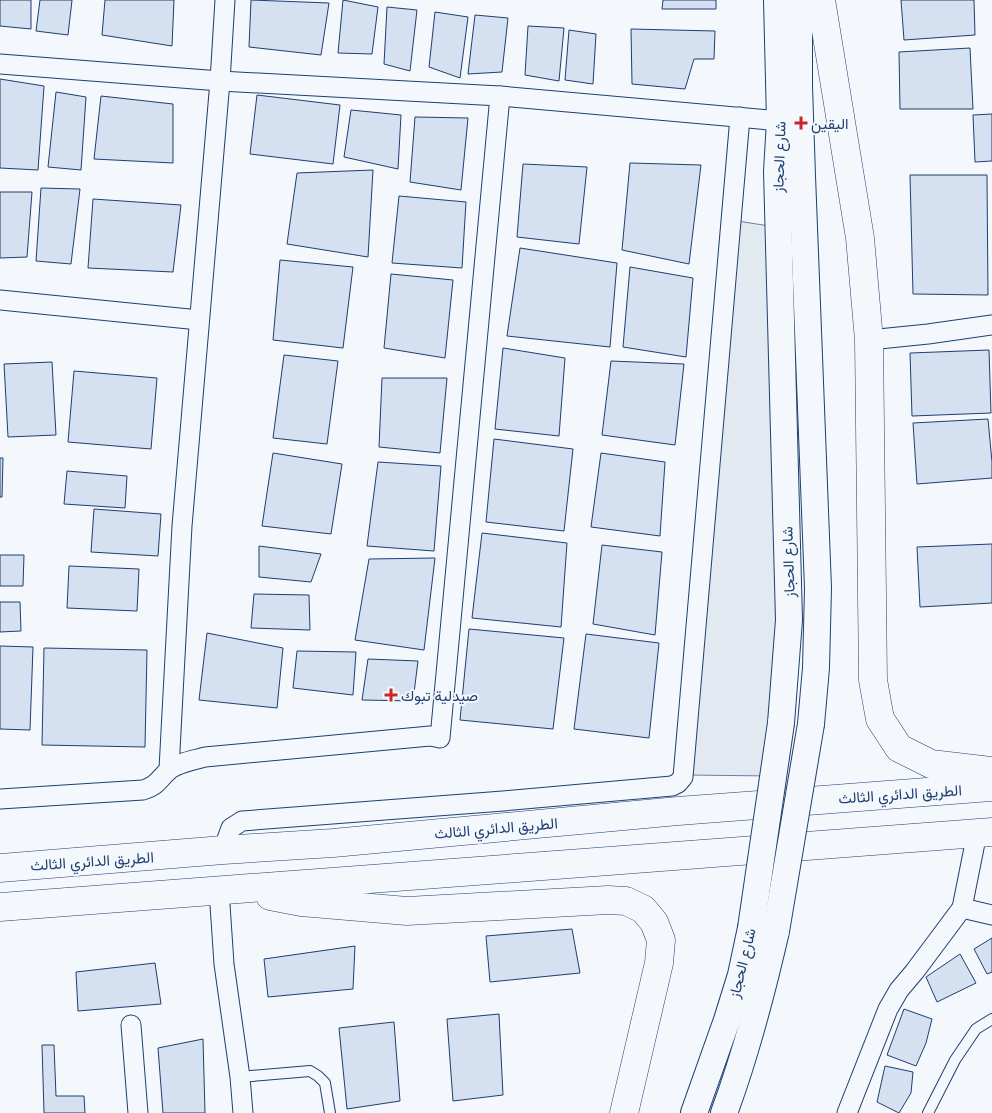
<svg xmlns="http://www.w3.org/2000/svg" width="992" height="1113" viewBox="0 0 992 1113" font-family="Montserrat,Vazirmatn,sans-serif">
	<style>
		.green { fill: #e3e9f0; stroke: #687fa3 }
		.building { fill: #d5e0f0; stroke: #1d3f73 }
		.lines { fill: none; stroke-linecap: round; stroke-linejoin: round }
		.lane-casing { stroke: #1d3f73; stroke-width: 12 }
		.street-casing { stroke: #1d3f73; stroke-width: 21 }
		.secondary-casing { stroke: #1d3f73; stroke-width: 28 }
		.highway-casing { stroke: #1d3f73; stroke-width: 29 }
		.lane { stroke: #f4f7fb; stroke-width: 10 }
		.street { stroke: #f4f7fb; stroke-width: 19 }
		.secondary { stroke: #f4f7fb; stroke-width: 26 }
		.highway { stroke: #f4f7fb; stroke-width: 28 }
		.secondary-bridge-casing { stroke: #1d3f73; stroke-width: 28; stroke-linecap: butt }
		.secondary-bridge { stroke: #f4f7fb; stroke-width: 26 }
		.poi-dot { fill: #c62828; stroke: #f4f7fb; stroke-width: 2 }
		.labels { text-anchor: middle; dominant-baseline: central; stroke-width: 4; stroke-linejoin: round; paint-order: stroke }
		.poi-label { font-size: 15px; fill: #1d3f73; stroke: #f4f7fb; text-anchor: start }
		.street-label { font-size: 15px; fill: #1d3f73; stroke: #f4f7fb }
	</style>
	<rect width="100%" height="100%" fill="#f4f7fb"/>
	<path class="green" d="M731,220l45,7 11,390 -14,159 -88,-1z"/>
	<g class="building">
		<path d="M0,0h31v29l-31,-3z"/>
		<path d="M40,0h32l-4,35 -32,-4z"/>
		<path d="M105,0h69l-2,46 -70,-11z"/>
		<path d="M251,0l78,3 -8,52 -72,-8z"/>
		<path d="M343,0l35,7 -6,47 -34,-1z"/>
		<path d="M663,0h53v9h-54z"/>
		<path d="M901,0h73l1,35 -71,5z"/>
		<path d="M387,7l30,3 -7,61 -26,-7z"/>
		<path d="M435,12l33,5 -8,61 -31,-11z"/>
		<path d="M475,15l33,3 -6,54 -34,2z"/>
		<path d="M528,26l36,2 -5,53 -34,-6z"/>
		<path d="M631,29l84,2 -1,28h-20l-9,30 -53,-5z"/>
		<path d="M569,30l27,4 -3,50 -28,-4z"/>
		<path d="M970,48l3,61h-73l-1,-57z"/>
		<path d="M0,79l44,7 -6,84 -38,-2z"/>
		<path d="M56,92l30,5 -5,73 -33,-3z"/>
		<path d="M257,95l83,10 -7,59 -83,-10z"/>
		<path d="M101,96l72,8v59l-79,-4z"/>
		<path d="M351,110l50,5 -3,54 -54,-12z"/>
		<path d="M992,114v47l-17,1 -2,-47z"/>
		<path d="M415,117l53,1 -7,72 -51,-8z"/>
		<path d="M630,163l71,2 -12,99 -67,-14z"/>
		<path d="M523,164l64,3 -8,77 -62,-7z"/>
		<path d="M373,170l-5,87 -81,-13 10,-71z"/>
		<path d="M910,175h77l1,120 -75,-1z"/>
		<path d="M41,188l39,1 -9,75 -35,-3z"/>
		<path d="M0,192h32l-5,65 -27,1z"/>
		<path d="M399,196l67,6 -4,66 -70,-5z"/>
		<path d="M93,199l88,6 -8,67 -85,-4z"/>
		<path d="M520,248l97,15 -7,84 -103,-11z"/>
		<path d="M280,260l73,7 -10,81 -70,-8z"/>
		<path d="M630,267l63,11 -7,79 -63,-10z"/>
		<path d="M391,274l62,6 -8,78 -61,-10z"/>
		<path d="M503,348l62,10 -6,78 -64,-7z"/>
		<path d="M989,350l2,63 -79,3 -2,-63z"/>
		<path d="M284,355l54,6 -11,83 -54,-6z"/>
		<path d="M611,361l73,3 -9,81 -73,-10z"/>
		<path d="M52,362l4,73 -48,2 -4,-73z"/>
		<path d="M74,371l83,7 -6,71 -83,-7z"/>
		<path d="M382,378h65l-7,75 -61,-6z"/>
		<path d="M988,419l4,43v16l-75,6 -4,-61z"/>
		<path d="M494,439l79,10 -9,82 -78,-9z"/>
		<path d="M273,453l69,11 -11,70 -69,-8z"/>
		<path d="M601,453l64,9 -5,74 -69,-9z"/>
		<path d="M0,458h3l-1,39h-2z"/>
		<path d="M378,462l63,4 -7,85 -67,-5z"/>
		<path d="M67,471l60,5 -2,32 -61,-4z"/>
		<path d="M94,509l67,5 -3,42 -67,-4z"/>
		<path d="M482,533l85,10 -6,84 -89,-9z"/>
		<path d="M992,544v59l-72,4 -3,-60z"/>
		<path d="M602,545l60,7 -7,83 -62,-11z"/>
		<path d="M259,546l62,8 -10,28 -52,-5z"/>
		<path d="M0,555h24l-1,31h-23z"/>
		<path d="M435,558l-11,92 -69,-10 14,-81z"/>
		<path d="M69,566l70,3 -2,42 -70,-3z"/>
		<path d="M254,594l55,1 1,35 -59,-2z"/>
		<path d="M0,602h20l1,29 -21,1z"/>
		<path d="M469,629l95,9 -11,91 -93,-9z"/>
		<path d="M207,633l76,15 -6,60 -78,-8z"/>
		<path d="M586,634l73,9 -10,95 -75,-9z"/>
		<path d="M0,646l33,1 -3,83 -30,-1z"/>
		<path d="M44,648l103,2 -2,97 -103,-2z"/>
		<path d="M297,651l59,1 -3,43 -60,-7z"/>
		<path d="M368,659l50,2 -5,40 -51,-1z"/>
		<path d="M572,929l8,44 -90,9 -4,-46z"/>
		<path d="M992,938v34l-5,2 -13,-25z"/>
		<path d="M355,946l-2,43 -85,8 -4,-38z"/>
		<path d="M960,954l16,29 -39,19 -11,-25z"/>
		<path d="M155,963l6,41 -83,7 -2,-39z"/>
		<path d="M904,1009l28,10 -6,24 -10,23 -29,-11z"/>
		<path d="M499,1014l4,81 -50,6 -6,-82z"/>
		<path d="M394,1022l6,79 -53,8 -8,-81z"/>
		<path d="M203,1039l2,74h-42l-5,-65z"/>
		<path d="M42,1045h12l2,51h28l1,17h-41z"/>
		<path d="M885,1066l28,6 -2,21 -12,20 -22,-11z"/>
	</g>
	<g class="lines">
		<defs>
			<g id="lane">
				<path d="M240,1077l70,-6 8,5 7,7 5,30"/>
				<path d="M928,1113l27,-53 21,-31 16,-10"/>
			</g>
			<g id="street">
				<path d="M0,64l220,17 280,15 280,25"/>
				<path d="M0,300l199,20"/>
				<path d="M869,340l59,-6 64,-9"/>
				<path d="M169,769l13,-243 38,-445 5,-81"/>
				<path d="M0,799l143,-9c14,-4 15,-10 25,-19 8,-8 27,-11 37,-14l225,-21 10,2 60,-642"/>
				<path d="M223,850l8,-22 11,-7 261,-20 169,-15 6,-3 5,-6 57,-660"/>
				<path d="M219,890l5,74 16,113 3,36"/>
				<path d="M962,908l30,7"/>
				<path d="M131,1025l7,88"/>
				<path d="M847,1113l41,-104 11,-19 16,-19 47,-63 15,-75"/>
			</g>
			<g id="secondary">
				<path d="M777,0l3,121 -3,50 12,449 -8,103"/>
				<path d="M799,0v86l3,90 16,412 -2,80 -5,56"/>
				<path d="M694,1113l33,-93 14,-45 10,-47"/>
				<path d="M724,1113c22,-59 38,-121 52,-182"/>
			</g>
			<g id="highway">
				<path d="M821,0l39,238 9,102 4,340 7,39 19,29 32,16 61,7"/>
				<path d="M0,868l223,-18 110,-7 345,-32 314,-24"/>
				<path d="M270,896l31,6 106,9 201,-11 18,1 17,8 11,13 7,18 -2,23 -35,150"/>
				<path d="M0,907l992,-75"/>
			</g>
		</defs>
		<use href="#lane" class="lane-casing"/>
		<use href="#street" class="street-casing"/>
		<use href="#secondary" class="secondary-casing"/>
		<use href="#highway" class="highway-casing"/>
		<use href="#lane" class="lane"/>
		<use href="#street" class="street"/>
		<use href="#secondary" class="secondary"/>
		<use href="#highway" class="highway"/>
		<defs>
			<g id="secondary-bridge">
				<path d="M751,928l30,-205"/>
				<path d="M776,931l35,-207"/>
			</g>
		</defs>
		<use href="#secondary-bridge" class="secondary-bridge-casing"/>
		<use href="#secondary-bridge" class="secondary-bridge"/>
	</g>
	<g class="poi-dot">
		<path d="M798.5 115.5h5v5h5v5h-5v5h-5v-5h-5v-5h5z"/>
		<path d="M388.5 687.5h5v5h5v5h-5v5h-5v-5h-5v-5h5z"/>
	</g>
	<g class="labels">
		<g class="poi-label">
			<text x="811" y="123">اليقين</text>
			<text x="401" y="695">صيدلية تبوك</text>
		</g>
		<g class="street-label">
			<text transform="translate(779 157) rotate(-88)">شارع الحجاز</text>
			<text transform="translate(788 562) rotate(-92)">شارع الحجاز</text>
			<text transform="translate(900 794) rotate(-4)">الطريق الدائري الثالث</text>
			<text transform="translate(496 828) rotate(-5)">الطريق الدائري الثالث</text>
			<text transform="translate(92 861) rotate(-4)">الطريق الدائري الثالث</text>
			<text transform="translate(742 963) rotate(-76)">شارع الحجاز</text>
		</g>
	</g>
</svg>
